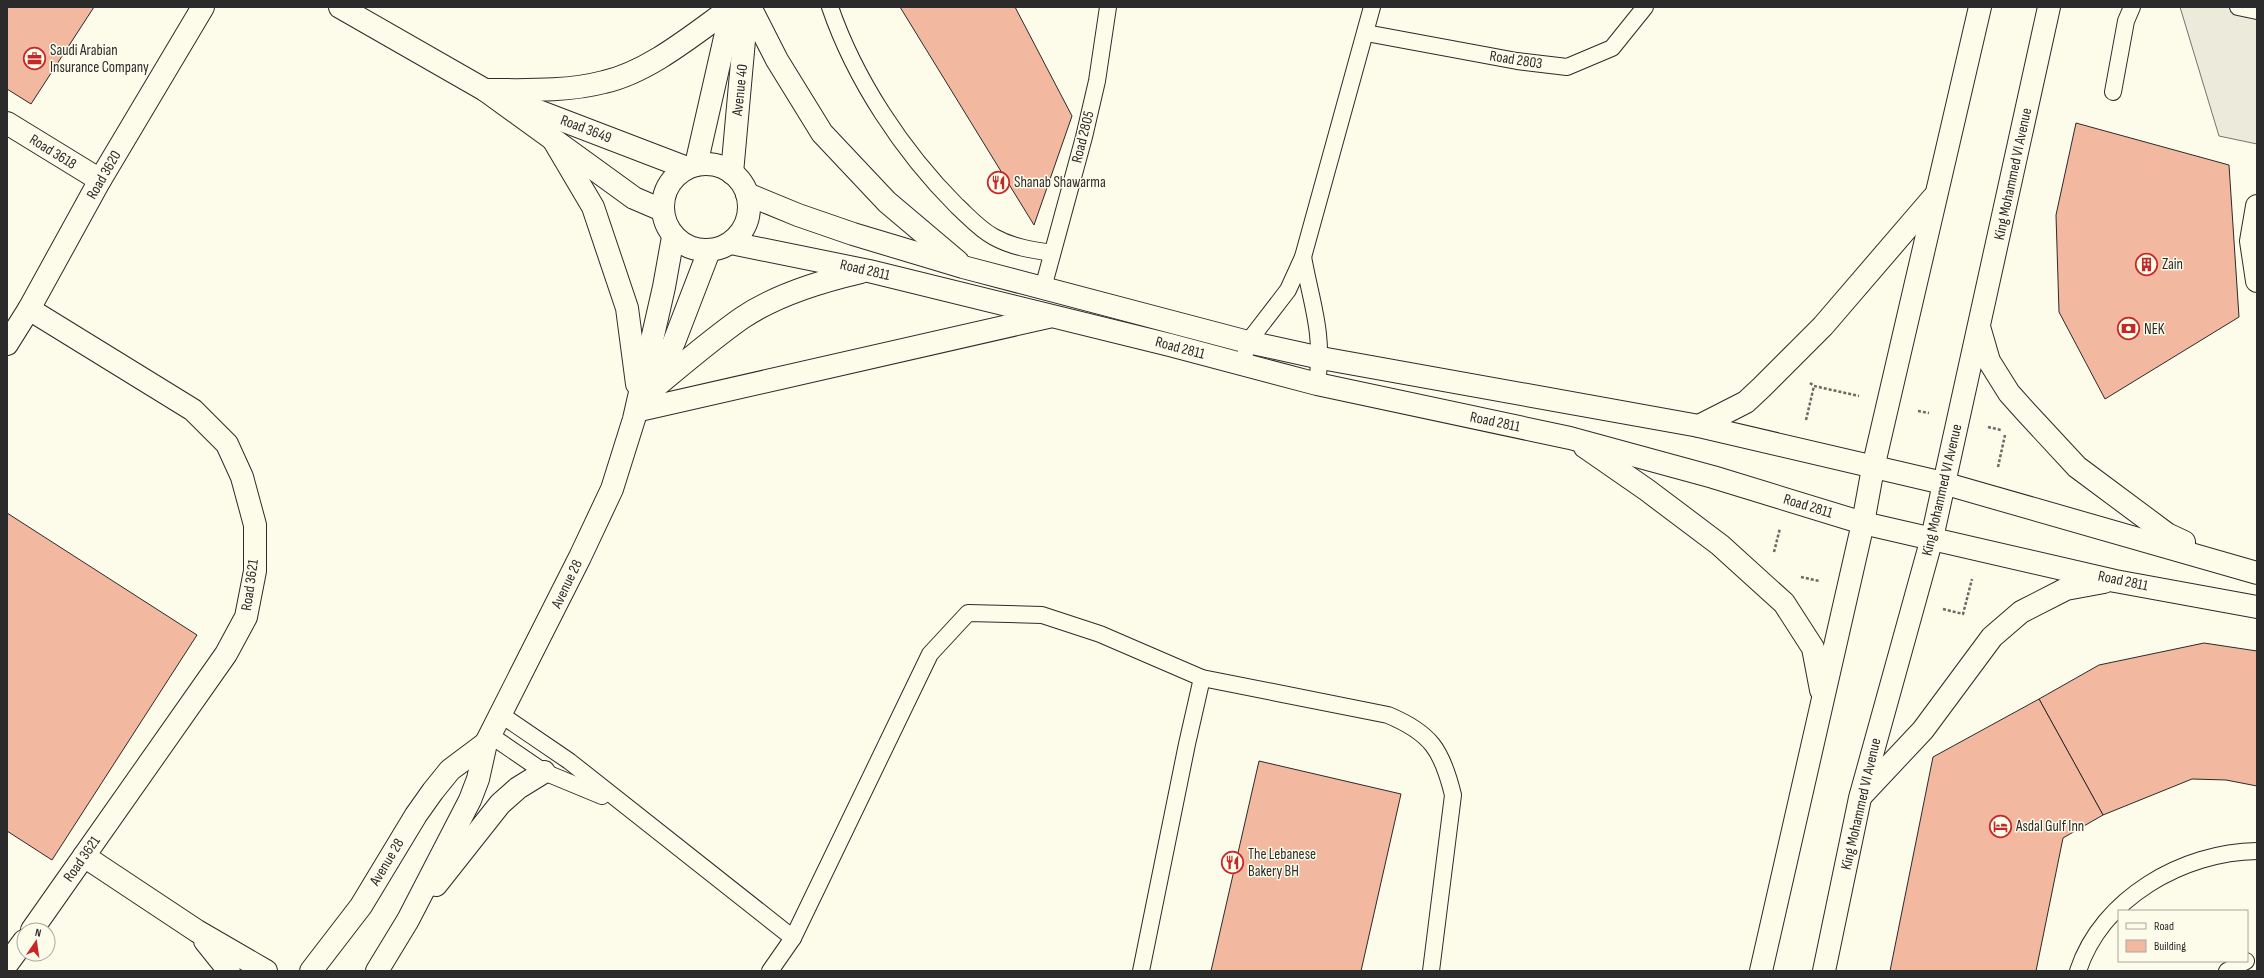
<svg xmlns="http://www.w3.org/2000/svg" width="2264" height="978" viewBox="0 0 2264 978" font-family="'Sofia Sans Condensed',sans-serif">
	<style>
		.parking { fill: #eceadb; stroke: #74746e }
		.building { fill: #f2b8a0; stroke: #2b2b2b }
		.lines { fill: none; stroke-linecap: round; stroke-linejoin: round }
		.lane-casing { stroke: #2b2b2b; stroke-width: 18 }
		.street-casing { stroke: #2b2b2b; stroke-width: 24 }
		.secondary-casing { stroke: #2b2b2b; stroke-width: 24 }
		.path { stroke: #6a6964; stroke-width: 2.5; stroke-dasharray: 3 2; stroke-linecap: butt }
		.lane { stroke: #fdfbea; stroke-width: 16 }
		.street { stroke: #fdfbea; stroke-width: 22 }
		.secondary { stroke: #fdfbea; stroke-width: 22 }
		.labels { text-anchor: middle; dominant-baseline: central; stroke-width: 3; stroke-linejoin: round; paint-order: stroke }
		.poi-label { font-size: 15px; fill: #2b2b2b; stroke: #fdfbea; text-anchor: start }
		.street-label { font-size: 15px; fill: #2b2b2b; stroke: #fdfbea }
	</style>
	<rect width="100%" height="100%" fill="#fdfbea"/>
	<path class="parking" d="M2180,7h77v137l-38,-8z"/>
	<g class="building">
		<path d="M7,7h87l-63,97 -24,-15z"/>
		<path d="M900,7h115l57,109 -38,109z"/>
		<path d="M2076,123l153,42 10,152 -134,82 -46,-87 -3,-97z"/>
		<path d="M7,513l190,122 -145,225 -45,-29z"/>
		<path d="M2204,643l53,8v135l-31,-6 -34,-1 -89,36 -64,-116 60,-34z"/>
		<path d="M2039,699l64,116 -40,23 -27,133h-146l43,-214z"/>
		<path d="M1259,761l142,33 -40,177h-150z"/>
	</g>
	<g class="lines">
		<defs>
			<g id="lane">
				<path d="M830,7c25,73 73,145 127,199 12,11 22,23 37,31 18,10 38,13 58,16"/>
				<path d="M2238,7l19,4"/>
				<path d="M1366,33l151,28 50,6 45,-19 33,-41"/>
				<path d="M2113,92l13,-71 6,-14"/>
				<path d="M1303,257c9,49 21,76 14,127"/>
				<path d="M1043,288l41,-151 13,-56 11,-74"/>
				<path d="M1246,351l2,-9 40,-52 15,-33 69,-250"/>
				<path d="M500,714l69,47 224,177 137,-284 38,-41 74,2 58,19 102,44 186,37c43,18 54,35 65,80l-22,176"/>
				<path d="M490,735l54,37 58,24"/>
				<path d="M770,971l23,-33"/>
				<path d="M1141,971l46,-227 15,-66"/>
				<path d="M2078,971c24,-73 105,-119 179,-120"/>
				<path d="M2227,971l19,-10"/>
			</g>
			<g id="street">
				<path d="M340,7l145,83 149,108 28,12"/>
				<path d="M485,90c39,0 81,2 119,-8 45,-10 90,-48 128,-75"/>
				<path d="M512,101l175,67"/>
				<path d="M7,123l93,57"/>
				<path d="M696,165l36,-158"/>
				<path d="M732,173l15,-166"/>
				<path d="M2257,206l-6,35 6,40"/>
				<path d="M29,309l164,101 34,34 15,33 13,48v46l-9,46 -20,37 -194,276"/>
				<path d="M7,344l22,-35 71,-129 103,-173"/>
				<path d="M84,856l113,75 69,40"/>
				<path d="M205,941l24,30"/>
				<path d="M7,964l17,-23"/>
			</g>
			<g id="secondary">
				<path d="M750,7l27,53 45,73 65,69 71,60"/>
				<path d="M554,141l39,66 34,101 10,76"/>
				<circle cx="706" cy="207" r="43"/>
				<path d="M747,194l51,21 55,19 110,33 285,75 73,16 378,68 244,57 314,90"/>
				<path d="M731,243l138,28 301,74 147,39 253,54 143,39 150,46 252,58 142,26"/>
				<path d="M1980,330l9,31 20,32 17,19 51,55 90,67 17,8"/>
				<path d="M655,384l19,-42 35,-91"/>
				<path d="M654,388c29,-24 58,-49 88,-70 34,-23 80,-37 119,-46"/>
				<path d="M644,409l404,-92"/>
				<path d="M1699,426l47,-24 16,-15 61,-61 110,-128"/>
				<path d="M1585,447l62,43 73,55 64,58 29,45 8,42"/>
				<path d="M1861,796l62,-66 69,-93 29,-25 45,-23 38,-7"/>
				<path d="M436,885l64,-81 18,-16 26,-16"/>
				<path d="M311,971l50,-65 55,-91 17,-24 17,-21 36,-27"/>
				<path d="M377,971l31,-51 62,-120 8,-21 8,-36 94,-186 32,-68 22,-70 30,-132 9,-50"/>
				<path d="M1761,971l102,-448 10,-55 107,-461"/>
				<path d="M1824,971l36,-173 72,-260 117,-531"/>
			</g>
		</defs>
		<use href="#lane" class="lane-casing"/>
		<use href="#street" class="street-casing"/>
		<use href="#secondary" class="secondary-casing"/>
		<g class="path">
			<path d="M1810,383l4,3 45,10"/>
			<path d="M1918,411l11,2"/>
			<path d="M1806,420l8,-34"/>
			<path d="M1988,427l13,3"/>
			<path d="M1998,467l7,-32"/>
			<path d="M1774,552l6,-24"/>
			<path d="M1801,577l18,4"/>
			<path d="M1943,609l20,5 9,-35"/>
		</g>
		<use href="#lane" class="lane"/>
		<use href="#street" class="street"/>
		<use href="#secondary" class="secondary"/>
	</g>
	<defs>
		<symbol id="office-ring" viewBox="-11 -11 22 22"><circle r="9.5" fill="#fdfbea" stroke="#c62828" stroke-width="1.5"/><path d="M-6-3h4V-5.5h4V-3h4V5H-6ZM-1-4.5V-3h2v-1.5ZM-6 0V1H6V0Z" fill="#c62828"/></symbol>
		<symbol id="restaurant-ring" viewBox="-11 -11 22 22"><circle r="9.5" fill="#fdfbea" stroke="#c62828" stroke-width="1.5"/><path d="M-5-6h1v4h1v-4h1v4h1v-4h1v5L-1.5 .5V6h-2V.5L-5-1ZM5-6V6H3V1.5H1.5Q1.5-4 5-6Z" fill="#c62828"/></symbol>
		<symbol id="building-ring" viewBox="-11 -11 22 22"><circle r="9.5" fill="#fdfbea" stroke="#c62828" stroke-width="1.5"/><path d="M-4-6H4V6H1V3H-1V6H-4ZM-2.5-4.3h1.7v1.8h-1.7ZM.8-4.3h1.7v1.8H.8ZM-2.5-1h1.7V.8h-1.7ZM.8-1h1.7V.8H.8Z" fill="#c62828"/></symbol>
		<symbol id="bank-ring" viewBox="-11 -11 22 22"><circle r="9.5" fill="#fdfbea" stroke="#c62828" stroke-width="1.5"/><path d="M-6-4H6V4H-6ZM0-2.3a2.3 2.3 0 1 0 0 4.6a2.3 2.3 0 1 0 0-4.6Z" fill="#c62828"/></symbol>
		<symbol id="hotel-ring" viewBox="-11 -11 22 22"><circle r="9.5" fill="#fdfbea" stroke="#c62828" stroke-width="1.5"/><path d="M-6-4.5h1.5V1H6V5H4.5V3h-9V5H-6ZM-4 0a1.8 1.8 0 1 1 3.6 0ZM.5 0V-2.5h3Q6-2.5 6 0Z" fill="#c62828"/></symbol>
	</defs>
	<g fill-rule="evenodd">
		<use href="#office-ring" x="22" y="46" width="25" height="25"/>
		<use href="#restaurant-ring" x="986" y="170" width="25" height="25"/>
		<use href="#building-ring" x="2134" y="252" width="25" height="25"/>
		<use href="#bank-ring" x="2116" y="316" width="25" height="25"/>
		<use href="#hotel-ring" x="1988" y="814" width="25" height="25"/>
		<use href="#restaurant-ring" x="1220" y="850" width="25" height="25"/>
	</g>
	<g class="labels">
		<g class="poi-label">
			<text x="50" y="50">Saudi Arabian<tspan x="50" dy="17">Insurance Company</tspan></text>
			<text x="1014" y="182">Shanab Shawarma</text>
			<text x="2162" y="264">Zain</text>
			<text x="2144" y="329">NEK</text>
			<text x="2016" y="826">Asdal Gulf Inn</text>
			<text x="1248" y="854">The Lebanese<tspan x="1248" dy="17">Bakery BH</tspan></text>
		</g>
		<g class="street-label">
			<text transform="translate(1516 60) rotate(9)">Road 2803</text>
			<text transform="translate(740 90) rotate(-84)">Avenue 40</text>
			<text transform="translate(586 129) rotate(21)">Road 3649</text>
			<text transform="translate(1083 137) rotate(-76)">Road 2805</text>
			<text transform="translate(53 152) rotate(32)">Road 3618</text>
			<text transform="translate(2013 174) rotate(-78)">King Mohammed VI Avenue</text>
			<text transform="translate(104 175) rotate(-60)">Road 3620</text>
			<text transform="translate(865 270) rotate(13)">Road 2811</text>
			<text transform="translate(1180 348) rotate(15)">Road 2811</text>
			<text transform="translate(1495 422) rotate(12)">Road 2811</text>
			<text transform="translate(1942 490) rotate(-77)">King Mohammed VI Avenue</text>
			<text transform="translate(1808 506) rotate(17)">Road 2811</text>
			<text transform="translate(2123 581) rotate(12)">Road 2811</text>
			<text transform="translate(567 584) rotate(-64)">Avenue 28</text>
			<text transform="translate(250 585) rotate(-82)">Road 3621</text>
			<text transform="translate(1861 804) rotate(-77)">King Mohammed VI Avenue</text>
			<text transform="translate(82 859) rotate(-55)">Road 3621</text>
			<text transform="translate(387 862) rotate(-59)">Avenue 28</text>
		</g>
	</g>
	<rect width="2264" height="978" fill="none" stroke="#2b2b2b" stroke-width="16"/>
	<rect x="2118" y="910" width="130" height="52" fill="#fdfbea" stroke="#a9a89e"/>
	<rect x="2126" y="923" width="20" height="6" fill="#fdfbea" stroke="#a9a89e"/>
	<text x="2154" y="930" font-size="12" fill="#2b2b2b">Road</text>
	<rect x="2126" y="940" width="20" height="12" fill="#f2b8a0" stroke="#a9a89e"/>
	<text x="2154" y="950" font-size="12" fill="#2b2b2b">Building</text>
	<g transform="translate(36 942) rotate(13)"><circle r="19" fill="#fdfbea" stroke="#a9a89e"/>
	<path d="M0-3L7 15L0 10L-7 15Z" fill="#c62828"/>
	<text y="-6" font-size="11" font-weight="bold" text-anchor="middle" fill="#2b2b2b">N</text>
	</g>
</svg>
